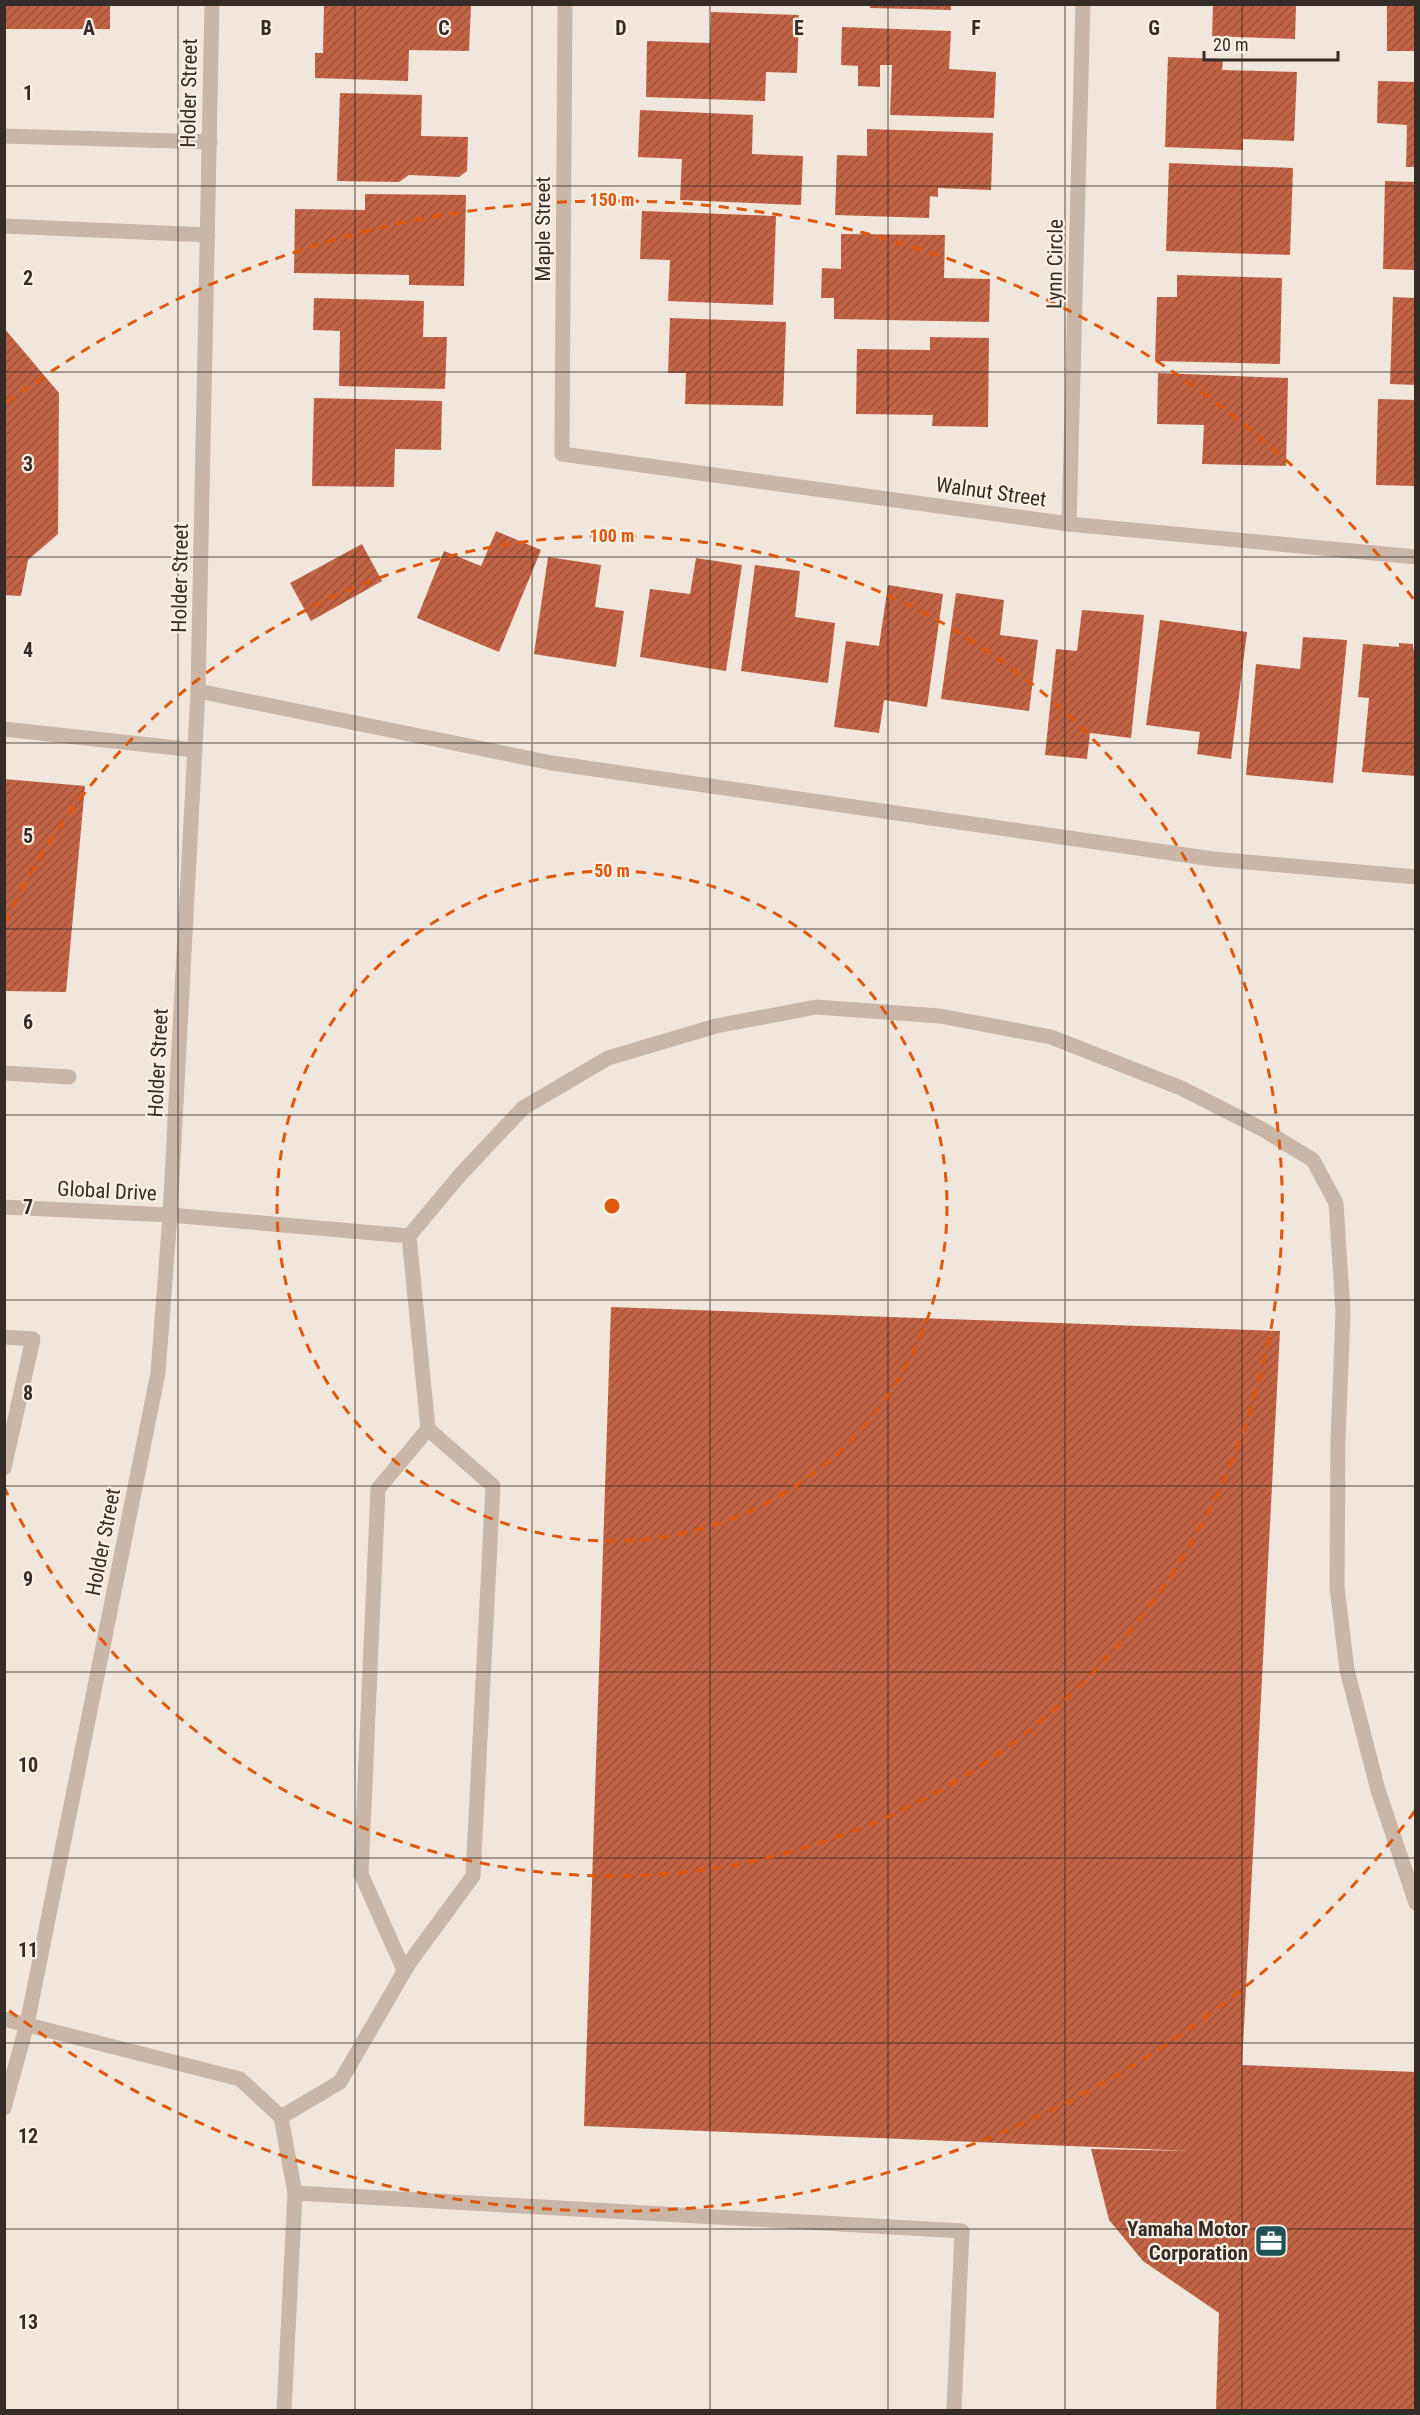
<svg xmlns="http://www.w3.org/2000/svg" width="1420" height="2415" viewBox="0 0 1420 2415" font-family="'Roboto Condensed',sans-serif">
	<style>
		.building { fill: url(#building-hatch) }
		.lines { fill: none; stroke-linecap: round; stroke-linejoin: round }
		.minor { stroke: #c9b6a7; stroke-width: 15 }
		.grid { fill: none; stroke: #352c27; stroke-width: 1.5; stroke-opacity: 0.55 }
		.ring { fill: none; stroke: #df570d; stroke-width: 3; stroke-dasharray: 10 8 }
		.labels { text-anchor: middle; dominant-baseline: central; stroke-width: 4.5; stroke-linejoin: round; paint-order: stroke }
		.street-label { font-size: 21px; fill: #352c27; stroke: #f9f1e7 }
		.poi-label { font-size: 21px; font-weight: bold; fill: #352c27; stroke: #f9f1e7; text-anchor: end }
		.grid-label { font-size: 20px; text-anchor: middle; font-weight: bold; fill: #352c27; stroke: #f9f1e7; stroke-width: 4.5; stroke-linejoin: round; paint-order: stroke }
		.centre { fill: #df570d; stroke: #f9f1e7; stroke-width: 3 }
		.ring-label { font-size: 18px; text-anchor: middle; font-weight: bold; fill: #df570d; stroke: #f9f1e7; stroke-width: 4.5; stroke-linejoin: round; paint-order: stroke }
	</style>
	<defs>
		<pattern id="building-hatch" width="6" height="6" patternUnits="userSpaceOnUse" patternTransform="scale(1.5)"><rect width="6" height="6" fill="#c36446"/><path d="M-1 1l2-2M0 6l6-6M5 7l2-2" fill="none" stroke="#9f533a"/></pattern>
	</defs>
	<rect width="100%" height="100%" fill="#f1e6db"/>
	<g class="building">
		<rect x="5" y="4" width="105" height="25"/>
		<path d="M324,4h147l-2,47 -60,-1 -1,31 -93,-3v-25h8z"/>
		<path d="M870,4h81v6l-81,-2z"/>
		<rect x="1387" y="4" width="29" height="47"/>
		<path d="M1213,5h83l-1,34 -83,-3z"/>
		<path d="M711,12l88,3 -2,58 -31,-1 -1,29 -119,-4 1,-56 63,2z"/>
		<path d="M842,27l109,4 -2,38 47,3 -2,46 -104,-3 2,-50h-12v22l-22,-1v-20l-17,-1z"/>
		<path d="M1168,57l55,2 -1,11 75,2 -3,69 -51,-2v11l-78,-3z"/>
		<path d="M1378,81l38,1v85h-10l1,-42 -30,-2z"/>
		<path d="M340,93l82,2 -1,41 47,1 -1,34 -8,6 -50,-2 -10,7 -62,-1z"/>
		<path d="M640,110l113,5 -1,39 51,2 -2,49 -121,-5 2,-41 -44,-2z"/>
		<path d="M867,129l126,4 -2,57 -53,-2v9l-8,-1 -1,22 -94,-3 2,-60 30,1z"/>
		<path d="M1169,163l124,5 -3,87 -124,-4z"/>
		<path d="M1385,181l31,1v88l-33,-1z"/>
		<path d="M365,194l101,1 -2,91 -55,-1v-10l-115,-2 1,-64 70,1z"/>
		<path d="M642,211l134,5 -3,89 -105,-4 2,-41 -30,-1z"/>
		<path d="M841,234l104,1 -1,43 46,1 -1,43 -155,-3v-21h-13l1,-30 19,1z"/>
		<path d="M1177,275l105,3 -2,86 -125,-3 2,-64h20z"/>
		<path d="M1393,297l23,1v87l-26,-1z"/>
		<path d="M314,298l110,3 -1,36h24l-2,52 -106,-3 1,-55 -27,-1z"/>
		<path d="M670,318l116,4 -3,84 -98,-2 1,-31h-18z"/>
		<path d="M4,328l55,65 -1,141 -30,26 -7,36 -17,-1z"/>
		<path d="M930,337l59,1 -1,89 -56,-1 1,-11 -77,-1 1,-65 73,1z"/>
		<path d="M1158,373l130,5 -2,88 -84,-2 2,-39 -47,-1z"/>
		<path d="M314,398l128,3 -1,49 -46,-1 -1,38 -82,-1z"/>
		<path d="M1378,399l38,1v86l-40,-1z"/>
		<path d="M496,531l45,19 -42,102 -82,-34 27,-67 37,15z"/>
		<path d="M362,544l20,37 -71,40 -21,-38z"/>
		<path d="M548,557l53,8 -6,42 29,4 -8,56 -82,-13z"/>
		<path d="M696,558l46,7 -16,106 -86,-14 10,-68 40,5z"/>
		<path d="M755,565l45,6 -5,46 40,6 -7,60 -87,-12z"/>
		<path d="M888,585l55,9 -16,113 -43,-7 -5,33 -45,-6 12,-86 33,5z"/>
		<path d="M956,593l48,7 -4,35 38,5 -9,71 -88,-12z"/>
		<path d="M1082,610l62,5 -13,123 -41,-5 -3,26 -42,-4 11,-106 21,2z"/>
		<path d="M1160,620l87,12 -16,127 -34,-5 3,-22 -54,-7z"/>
		<path d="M1303,637l44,3 -14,143 -87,-8 10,-111 44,5z"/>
		<path d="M1399,643l14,1v5l3,1v126l-54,-4 7,-74 -11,-1 5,-53 36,3z"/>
		<path d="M4,779l81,7 -19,206 -62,-1z"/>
		<path d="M611,1307l669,24 -38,734 174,7v338h-200l3,-97 -76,-52 -34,-41 -18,-71 101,2 -608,-25z"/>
	</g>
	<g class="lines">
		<g class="minor">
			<path d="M565,4l-3,450 507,70 347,33"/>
			<path d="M4,136l206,6"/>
			<path d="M4,226l204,9"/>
			<path d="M1069,524l14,-520"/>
			<path d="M198,691l354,72 661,96 203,18"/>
			<path d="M4,729l191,21"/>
			<path d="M4,1073l65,4"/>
			<path d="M4,1207l166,8 239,21 51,-61 63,-67 85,-50 108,-32 100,-19 124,9 111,21 130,51 81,41 51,31 23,43 7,109 -5,129 -1,146 10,83 31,120 38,113"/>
			<path d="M409,1236l19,193 65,57 -20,390 -69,94 -43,-96 17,-385 50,-60"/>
			<path d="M4,1337l29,2 -29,129"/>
			<path d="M4,2019l236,60 41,38 14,76 667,38 -8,179"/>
			<path d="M4,2108l23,-84 131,-651 12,-158 28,-524 14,-687"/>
			<path d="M281,2117l59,-35 68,-117"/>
			<path d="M284,2410l11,-217"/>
		</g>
	</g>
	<path class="grid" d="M178,4v2406M355,4v2406M532,4v2406M710,4v2406M888,4v2406M1065,4v2406M1242,4v2406M4,186h1412M4,372h1412M4,557h1412M4,743h1412M4,929h1412M4,1115h1412M4,1300h1412M4,1486h1412M4,1672h1412M4,1858h1412M4,2043h1412M4,2229h1412"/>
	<g class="ring">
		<circle cx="612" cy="1206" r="335"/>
		<path d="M5 923A670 670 0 1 1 5 1489"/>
		<path d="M1415 1811A1006 1006 0 0 1 7 2009M7 403A1006 1006 0 0 1 1415 601"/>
	</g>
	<defs>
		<symbol id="office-square" viewBox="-11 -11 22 22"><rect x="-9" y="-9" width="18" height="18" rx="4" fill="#1e5256" stroke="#f9f1e7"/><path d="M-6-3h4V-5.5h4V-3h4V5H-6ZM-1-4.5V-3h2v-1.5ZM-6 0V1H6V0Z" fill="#fff"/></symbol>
	</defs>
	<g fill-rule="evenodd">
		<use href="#office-square" x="1252" y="2222" width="38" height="38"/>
	</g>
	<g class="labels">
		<g class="street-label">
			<text transform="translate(189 93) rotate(-89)">Holder Street</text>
			<text transform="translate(543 229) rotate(-90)">Maple Street</text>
			<text transform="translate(1055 264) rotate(-89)">Lynn Circle</text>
			<text transform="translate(991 492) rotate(8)">Walnut Street</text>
			<text transform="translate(180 578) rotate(-89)">Holder Street</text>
			<text transform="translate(158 1063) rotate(-87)">Holder Street</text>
			<text transform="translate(107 1191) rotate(3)">Global Drive</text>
			<text transform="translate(103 1542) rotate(-79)">Holder Street</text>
		</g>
		<g class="poi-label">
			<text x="1248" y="2229">Yamaha Motor<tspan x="1248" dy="24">Corporation</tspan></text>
		</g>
	</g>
	<g class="grid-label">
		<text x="89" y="35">A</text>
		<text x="266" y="35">B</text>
		<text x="444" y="35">C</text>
		<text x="621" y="35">D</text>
		<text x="799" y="35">E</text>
		<text x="976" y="35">F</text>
		<text x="1154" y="35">G</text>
		<text x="28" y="100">1</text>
		<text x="28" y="285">2</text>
		<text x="28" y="471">3</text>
		<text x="28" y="657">4</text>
		<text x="28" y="843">5</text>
		<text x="28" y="1029">6</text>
		<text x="28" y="1214">7</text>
		<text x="28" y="1400">8</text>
		<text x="28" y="1586">9</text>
		<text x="28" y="1772">10</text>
		<text x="28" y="1957">11</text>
		<text x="28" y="2143">12</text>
		<text x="28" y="2329">13</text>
	</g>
	<circle cx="612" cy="1206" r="9" class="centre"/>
	<g class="ring-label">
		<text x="612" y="206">150 m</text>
		<text x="612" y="542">100 m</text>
		<text x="612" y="877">50 m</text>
	</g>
	<rect width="1420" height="2415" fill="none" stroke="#352c27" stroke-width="12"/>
	<path d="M1204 51v9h134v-9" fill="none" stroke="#352c27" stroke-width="3"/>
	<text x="1213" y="51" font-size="18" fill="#352c27" stroke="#f9f1e7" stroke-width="4.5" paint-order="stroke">20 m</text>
</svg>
